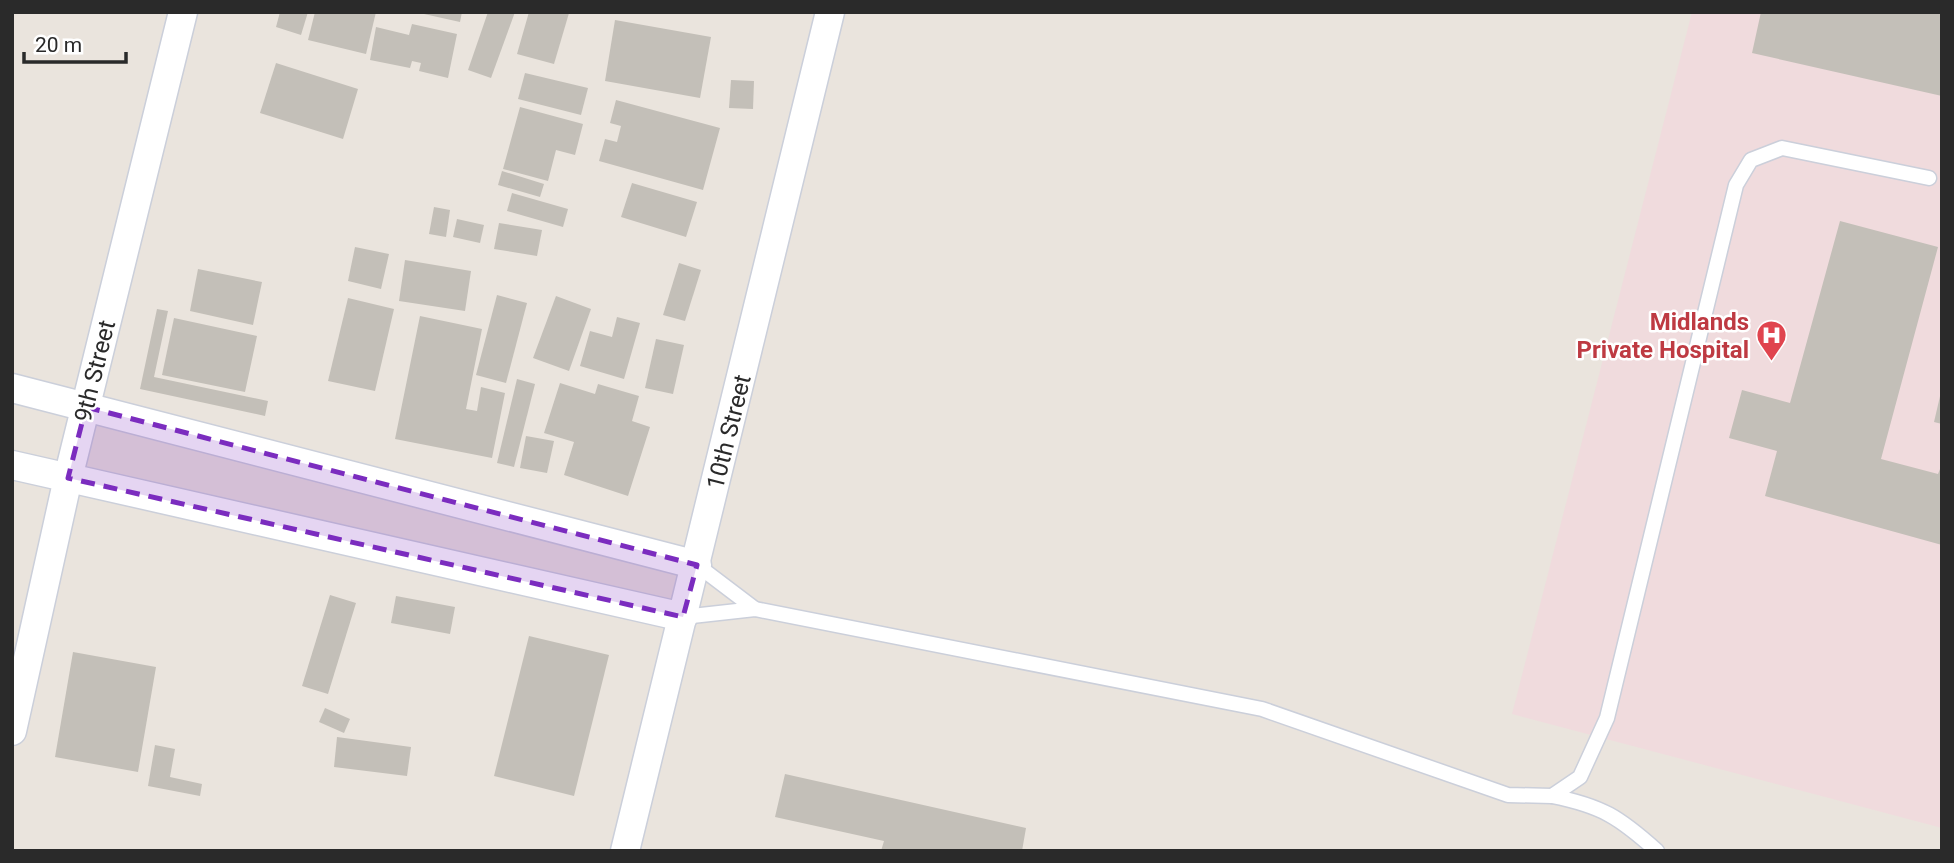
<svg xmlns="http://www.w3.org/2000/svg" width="1954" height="863" viewBox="0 0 1954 863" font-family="Roboto,sans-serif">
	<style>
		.medical { fill: #f0dbdd }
		.building { fill: #c3bfb8 }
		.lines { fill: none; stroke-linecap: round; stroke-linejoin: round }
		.service-casing { stroke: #cbcfda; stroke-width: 17 }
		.minor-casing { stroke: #cbcfda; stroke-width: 31 }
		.service { stroke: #fff; stroke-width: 14 }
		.minor { stroke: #fff; stroke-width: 28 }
		.marked { fill: #7b2cbf; fill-opacity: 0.2; stroke: #7b2cbf; stroke-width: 5; stroke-dasharray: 14 9; stroke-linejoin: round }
		.labels { text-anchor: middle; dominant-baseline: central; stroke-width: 5; stroke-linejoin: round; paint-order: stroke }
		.health-label { font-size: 24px; font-weight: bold; fill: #be3a42; stroke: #fff; text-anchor: end }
		.street-label { font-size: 24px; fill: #2a2a2a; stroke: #fff }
	</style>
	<rect width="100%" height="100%" fill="#eae4dd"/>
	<path class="medical" d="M1692,12h250v816l-430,-114z"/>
	<g class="building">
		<path d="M280,12h28l-7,23 -25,-8z"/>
		<path d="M315,12h61l-10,42 -58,-14z"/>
		<path d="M415,12h47l-2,10z"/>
		<path d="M488,12h27l-24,66 -23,-8z"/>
		<path d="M529,12l40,1 -15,51 -37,-10z"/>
		<path d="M1761,12h181v84l-190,-43z"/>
		<path d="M615,20l96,17 -11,61 -95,-17z"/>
		<path d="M412,24l45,10 -9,44 -29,-7 2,-8 -9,-2 -2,7 -40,-8 6,-33 33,8z"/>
		<path d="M276,63l82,26 -15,50 -83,-26z"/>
		<path d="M525,73l63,15 -7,27 -63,-16z"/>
		<path d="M731,80l23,1 -1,28 -24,-1z"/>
		<path d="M616,100l104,28 -17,62 -104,-29 6,-22 12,3 4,-16 -11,-3z"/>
		<path d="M520,107l63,17 -8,31 -19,-5 -8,31 -45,-12z"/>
		<path d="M502,171l42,13 -4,13 -42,-12z"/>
		<path d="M632,183l65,19 -11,35 -65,-20z"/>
		<path d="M512,193l56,16 -5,18 -56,-16z"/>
		<path d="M434,207l16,3 -4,27 -17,-3z"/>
		<path d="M457,219l27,6 -4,18 -27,-6z"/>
		<path d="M1840,221l98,26 -57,212 57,15 4,-10v81l-177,-49 12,-45 -48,-13 13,-48 48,13z"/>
		<path d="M499,223l43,7 -5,26 -43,-7z"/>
		<path d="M355,247l34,7 -8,35 -33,-8z"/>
		<path d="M405,260l66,11 -6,40 -66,-10z"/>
		<path d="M679,263l22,7 -16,51 -22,-6z"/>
		<path d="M198,269l64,13 -9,43 -63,-14z"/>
		<path d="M497,295l30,8 -21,80 -30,-8z"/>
		<path d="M556,296l35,13 -22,62 -36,-13z"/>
		<path d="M348,298l46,11 -19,82 -47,-10z"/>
		<path d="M157,309l11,2 -14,66 114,24 -3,15 -125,-27z"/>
		<path d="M420,316l62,13 -16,80 11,2 4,-24 24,6 -13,65 -97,-19z"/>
		<path d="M617,317l23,6 -16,56 -44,-13 10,-35 22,6z"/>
		<path d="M174,318l83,18 -12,56 -83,-17z"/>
		<path d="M656,339l28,6 -11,49 -28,-6z"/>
		<path d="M517,379l18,5 -21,83 -17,-4z"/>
		<path d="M560,383l35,11 3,-10 41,12 -7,25 18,6 -22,69 -64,-21 10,-33 -30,-9z"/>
		<path d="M1941,392h1v32l-8,-2z"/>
		<path d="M526,436l28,5 -7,32 -27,-5z"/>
		<path d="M330,595l26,8 -28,91 -26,-8z"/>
		<path d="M396,596l59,11 -5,27 -59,-11z"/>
		<path d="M529,636l80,19 -35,141 -80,-20z"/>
		<path d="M73,652l83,15 -18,105 -83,-15z"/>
		<path d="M325,708l25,11 -6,14 -25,-11z"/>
		<path d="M337,737l74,10 -4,29 -73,-9z"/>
		<path d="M155,745l20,4 -5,28 32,7 -2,12 -52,-10z"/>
		<path d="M785,774l241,54 -4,23h-141l3,-10 -109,-24z"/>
	</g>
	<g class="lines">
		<defs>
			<g id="service">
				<path d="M697,565l58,44"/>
				<path d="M683,617l72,-8 507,100 246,86 44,1 28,-19 27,-59 129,-533 15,-25 31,-12 147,30"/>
				<path d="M1552,796c50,10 67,21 105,55"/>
			</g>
			<g id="minor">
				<path d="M12,388l685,177"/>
				<path d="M12,465l671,152"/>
				<path d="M12,731l56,-253 115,-466"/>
				<path d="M625,851l205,-839"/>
			</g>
		</defs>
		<use href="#service" class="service-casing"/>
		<use href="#minor" class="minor-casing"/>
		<use href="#service" class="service"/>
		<use href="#minor" class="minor"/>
	</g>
	<path class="marked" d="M86,407l611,158 -14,52 -615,-139z"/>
	<defs>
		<symbol id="hospital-pin" viewBox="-11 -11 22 30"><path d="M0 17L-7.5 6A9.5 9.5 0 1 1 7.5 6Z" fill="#e0444e" stroke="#fff"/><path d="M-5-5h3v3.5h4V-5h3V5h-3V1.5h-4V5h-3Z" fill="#fff"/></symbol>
	</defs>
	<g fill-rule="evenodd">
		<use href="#hospital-pin" x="1754" y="318" width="35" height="47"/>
	</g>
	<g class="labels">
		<g class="health-label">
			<text x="1749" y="322">Midlands<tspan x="1749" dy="28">Private Hospital</tspan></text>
		</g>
		<g class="street-label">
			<text transform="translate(95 371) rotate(-76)">9th Street</text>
			<text transform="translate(729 432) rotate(-76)">10th Street</text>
		</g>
	</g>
	<rect width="1954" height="863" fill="none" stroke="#2a2a2a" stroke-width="28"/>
	<path d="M24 52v10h102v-10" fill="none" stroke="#2a2a2a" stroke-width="3.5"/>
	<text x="35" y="52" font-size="21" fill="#2a2a2a" stroke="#ffffff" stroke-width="5" paint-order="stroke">20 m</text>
</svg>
